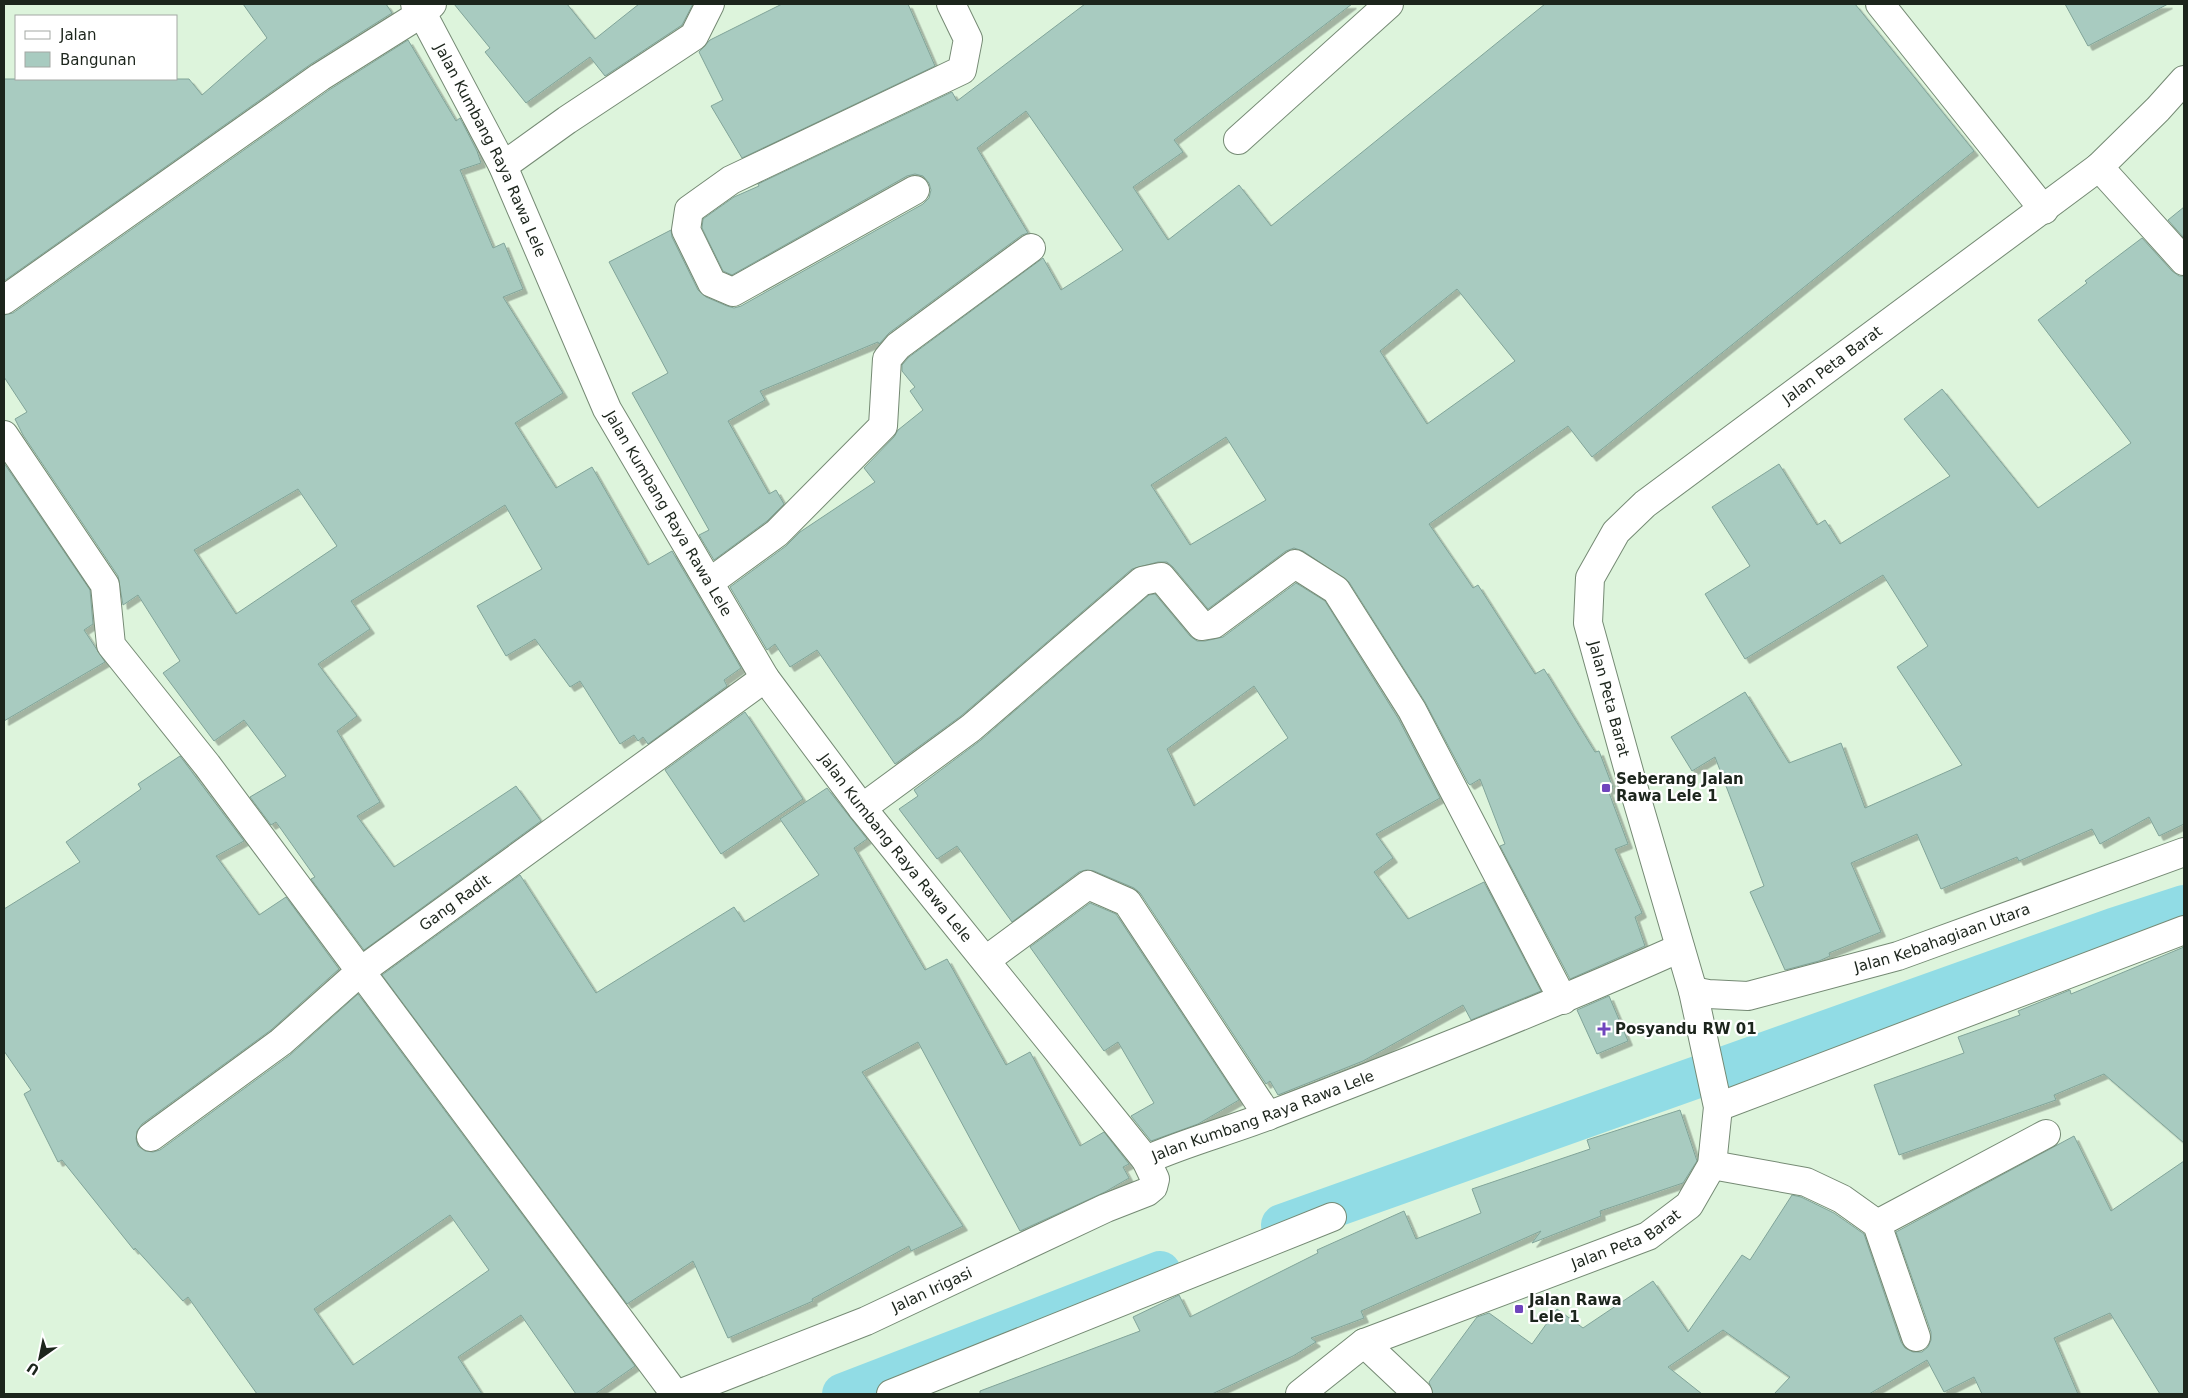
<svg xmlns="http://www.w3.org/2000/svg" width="2188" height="1398" viewBox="0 0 2188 1398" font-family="'DejaVu Sans',sans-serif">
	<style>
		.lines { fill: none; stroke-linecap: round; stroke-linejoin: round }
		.canal { stroke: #91dce5; stroke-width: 42 }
		.building { fill: #a8cbc0; stroke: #81a499; fill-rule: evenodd; filter: url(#shadow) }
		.minor-casing { stroke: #758a74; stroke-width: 30 }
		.major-casing { stroke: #758a74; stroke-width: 30 }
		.minor { stroke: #fff; stroke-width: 28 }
		.major { stroke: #fff; stroke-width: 28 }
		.poi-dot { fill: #6f45bd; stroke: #fff; stroke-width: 2 }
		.labels { text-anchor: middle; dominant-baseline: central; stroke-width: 4.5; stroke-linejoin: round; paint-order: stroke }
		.street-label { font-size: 15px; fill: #1c251c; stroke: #fff }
		.poi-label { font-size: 15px; font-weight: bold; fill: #1c251c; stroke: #fff; text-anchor: start }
	</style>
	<defs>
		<filter id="shadow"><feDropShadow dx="4.5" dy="4.5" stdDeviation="0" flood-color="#0004"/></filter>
	</defs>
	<rect width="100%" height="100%" fill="#ddf4dc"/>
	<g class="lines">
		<g class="canal">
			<path d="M1282,1225l831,-296 71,-23"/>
			<path d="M843,1394l317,-122"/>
		</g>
	</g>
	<g class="building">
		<path d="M243,4h143l6,9 -81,51 -307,217v-202h185l13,16 65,-57z"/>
		<path d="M454,4h113l28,35 44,-35h54l-11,21 -77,51 -15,-19 -64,46 -41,-51 5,-4z"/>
		<path d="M782,4h126l27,62 -193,92 -31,-52 12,-6 -24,-48 11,-12z"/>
		<path d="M1085,4h267l-178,136 9,12 -50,35 35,53 71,-55 32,41 274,-222h310l119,147 -382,306 -24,-31 -139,98 44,64 5,-3 57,89 9,-5 51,83 4,-1 14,37 -5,2 20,54 -13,5 27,64 -7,4 10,29 -75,33 -70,-133 5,-2 -25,-65 -10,6 -2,-2 -43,-81 -76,-120 -46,-31 -9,-3 -8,3 -78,58 -35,-42 -6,-5h-9l-26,7 -171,147 -66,48 -78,-114 -27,17 -15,-23 -8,6 -37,-63 56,-41 14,-14 75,-50 -11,-14 30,-31 4,-7 25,-20 -13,-19 5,-4 -13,-16v-6l7,-8 134,-99 18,32 62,-40 -97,-139 -49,37 51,85 -6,2 -133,98 -10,11 -1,-2 -118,49 5,9 -37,21 41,73 7,-4 8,14 -17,17 -53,39 -15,-25 10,-5 -77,-137 36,-20 -59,-111 62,-32 1,7 26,53 8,7 21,9 7,2 7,-2 182,-102 6,-6 2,-8 -2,-7 -6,-7 -8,-2 -8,2 -175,99 -9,-4 -21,-43 1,-9 31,-22 25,-11 -1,-2 194,-92 5,9zM1457,289l58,72 -88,63 -47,-73zM1226,437l40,63 -76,45 -39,-60z"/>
		<path d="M2065,4h103l-80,42z"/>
		<path d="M408,40l48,81 4,-3 17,33 4,12 -21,7 33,78 11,-5 19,46 -20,8 60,96 -48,30 41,65 36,-21 56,98 24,-14 69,117 -17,12 3,6 -79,58 -5,-7 -5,4 -4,-6 -14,9 -40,-63 -10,6 -35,-48 -29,17 -29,-50 65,-37 -37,-64 -154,96 19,28 -52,35 39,52 -20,15 43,71 -23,14 37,51 122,-81 25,35 -177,129 -53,-71 4,-2 -39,-55 -5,3 -21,-28 36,-21 -42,-56 -30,21 -51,-68 17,-12 -42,-66 -15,10 -5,-29 -95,-141 -8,-16 12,-7 -23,-35v-62l9,-2 316,-223zM298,489l39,57 -101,68 -42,-64z"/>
		<path d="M2184,207v31l-16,-18z"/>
		<path d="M2142,238l30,33 7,5h5v548l-25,12 -10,-19 -49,27 -8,-15 -73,32 -2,-4 -76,32 -24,-55 -66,29 30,69 -52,21 1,3 -11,5 -34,9 -35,-78 14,-6 -49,-129 -23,14 -21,-34 74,-45 44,71 52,-20 24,65 97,-43 -65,-98 31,-21 -45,-71 -138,84 -40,-65 45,-28 -38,-59 67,-43 38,61 8,-5 15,24 110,-68 -46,-57 38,-30 96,119 93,-65 -93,-123 49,-37 -2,-2z"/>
		<path d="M4,463l86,127 3,34 -9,6 21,32 -101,59z"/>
		<path d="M1296,583l29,18 73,117 42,80 -64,36 17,24 -19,14 34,47 76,-37 57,109 -70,29 -8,-15 -100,56 -85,34 -8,-14 -4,3 -126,-191 -6,-5 -40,-17 -8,-1 -7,2 -67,50 -55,-76 -20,13 -38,-50 19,-13 -4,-6 67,-50 168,-145 6,-1 35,42 7,5h8l18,-4zM1254,686l34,52 -94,68 -27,-57z"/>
		<path d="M745,712l58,87 -82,55 -56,-84z"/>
		<path d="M180,756l64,85 -28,15 43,59 27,-18 53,72 -68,61 -129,94 -5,7 -1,8 2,7 7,5 8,1 7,-2 130,-95 68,-61 277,372 -40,28h-19l-55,-79 -63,42 24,37h-225l-69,-97 -5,4 -48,-53 -1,2 -72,-90 -4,2 -34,-68 7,-4 -27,-39v-142l76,-47 -14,-20 75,-53 -3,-5zM450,1215l39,55 -136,95 -39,-56z"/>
		<path d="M827,788l40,51 -13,9 71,122 22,-11 59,106 24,-13 50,94 24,-14 25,32 -6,3 6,11 -24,14 -85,39 -102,-189 -56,30 101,154 -52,25 -2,-5 -97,53 1,2 -85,37 -35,-77 -66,43 -245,-329 138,-100 76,118 138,-86 10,15 75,-47 -39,-56z"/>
		<path d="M1090,903l26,11 123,186 -41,24 -47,17 -20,-25 23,-13 -36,-61 -14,9 -74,-104z"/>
		<path d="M2184,947v196l-80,-69 -50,21 2,5 -157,55 -25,-70 90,-32 -6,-16 62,-22 -2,-4 52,-21 1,4z"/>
		<path d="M1609,996l19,45 -31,13 -20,-44z"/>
		<path d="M1680,1110l17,51 -14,22 -83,28 1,5 -69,27 9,-12 -180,80 3,7 -53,20 5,4 -23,14 -81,38h-232v-3l160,-60 -7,-14 46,-22 11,22 128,-64 -1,-3 87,-39 12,28 65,-26 -9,-24 118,-40 -3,-9z"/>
		<path d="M2074,1136l37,75 73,-50v233h-24l-50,-81 -56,25 24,56h-96l-8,-17 -30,15 -17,-32 -58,34h-95l16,-17 -67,-47 -55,37 34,27h-269l-4,-12 48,-65 12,-4 43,31 25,-35 26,19 70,-47 35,51 54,-77 8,5 42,-65 9,2 33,16 30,21 37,108 4,6 8,4h9l6,-5 3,-7v-8l-35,-100z"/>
	</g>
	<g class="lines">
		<defs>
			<g id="minor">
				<path id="s1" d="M415,4l7,9 81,153 104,243 158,269 97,130 284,352 9,19 -2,8 -6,5 -41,16 -240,113 -187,73"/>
				<path d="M1880,4l164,206"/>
				<path d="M1238,140l151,-136"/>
				<path d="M503,166l64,-46 127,-84 16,-32"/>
				<path d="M2099,167l85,94"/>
				<path d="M915,190l-182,102 -21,-9 -26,-53 3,-20 42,-30 231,-110 6,-31 -17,-35"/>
				<path d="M4,300l316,-223 102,-64 10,-9"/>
				<path d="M4,435l101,150 6,60 96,120 468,629"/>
				<path d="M710,582l67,-49 106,-107 4,-67 11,-13 133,-98"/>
				<path d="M862,808l109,-80 171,-147 19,-4 41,49 12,-2 81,-60 41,26 76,120 151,290"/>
				<path d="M986,960l102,-75 39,17 141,214"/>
				<path id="s2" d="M1693,991l15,3 40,2 150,-40 286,-104"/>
				<path d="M1718,1107l466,-177"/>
				<path id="s3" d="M151,1137l130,-95 80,-71 404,-293"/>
				<path id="s4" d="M1146,1160c40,-18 83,-29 124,-45 138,-53 276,-107 410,-167"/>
				<path d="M1712,1165l94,17 36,17 35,25 39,113"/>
				<path d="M1877,1224l169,-90"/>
				<path d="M1364,1343l54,51"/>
				<path d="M891,1394l441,-177"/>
			</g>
			<g id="major">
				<path id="s5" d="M1300,1394l64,-51 284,-107 41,-31 23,-40 6,-58 -25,-116 -60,-205 -45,-163 2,-45 26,-46 29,-28 454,-337 59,-58 26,-29"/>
			</g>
		</defs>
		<use href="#minor" class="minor-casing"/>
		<use href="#major" class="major-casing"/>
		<use href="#minor" class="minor"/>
		<use href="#major" class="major"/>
	</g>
	<g class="poi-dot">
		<rect x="1601" y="783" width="10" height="10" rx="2.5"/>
		<path d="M1601.5 1021.5h5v5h5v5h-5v5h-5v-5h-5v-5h5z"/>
		<rect x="1514" y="1304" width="10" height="10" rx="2.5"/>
	</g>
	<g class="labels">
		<g class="street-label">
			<text stroke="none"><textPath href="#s1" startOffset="165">Jalan Kumbang Raya Rawa Lele</textPath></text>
			<text stroke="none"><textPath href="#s5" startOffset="1414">Jalan Peta Barat</textPath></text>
			<text stroke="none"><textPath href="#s1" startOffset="570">Jalan Kumbang Raya Rawa Lele</textPath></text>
			<text transform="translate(1609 699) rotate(75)">Jalan Peta Barat</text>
			<text stroke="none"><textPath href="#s1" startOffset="975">Jalan Kumbang Raya Rawa Lele</textPath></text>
			<text stroke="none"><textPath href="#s3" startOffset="384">Gang Radit</textPath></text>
			<text stroke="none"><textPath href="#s2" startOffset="258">Jalan Kebahagiaan Utara</textPath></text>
			<text stroke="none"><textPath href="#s4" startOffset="125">Jalan Kumbang Raya Rawa Lele</textPath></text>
			<text stroke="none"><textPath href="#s5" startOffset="364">Jalan Peta Barat</textPath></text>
			<text transform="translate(932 1290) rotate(-25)">Jalan Irigasi</text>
		</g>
		<g class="poi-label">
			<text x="1616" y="779">Seberang Jalan<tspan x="1616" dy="17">Rawa Lele 1</tspan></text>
			<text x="1615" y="1029">Posyandu RW 01</text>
			<text x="1529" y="1300">Jalan Rawa<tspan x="1529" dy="17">Lele 1</tspan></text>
		</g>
	</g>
	<rect width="2188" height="1398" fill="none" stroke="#1c251c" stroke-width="10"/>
	<rect x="15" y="15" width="162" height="65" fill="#ffffff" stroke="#a4a8a4"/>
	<rect x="25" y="31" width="25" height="8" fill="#ffffff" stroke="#a4a8a4"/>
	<text x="60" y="40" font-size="15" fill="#1c251c">Jalan</text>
	<rect x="25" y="52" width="25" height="15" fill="#a8cbc0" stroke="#a4a8a4"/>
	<text x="60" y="65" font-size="15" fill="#1c251c">Bangunan</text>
	<g transform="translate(40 1358) rotate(213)" stroke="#ffffff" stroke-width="4" paint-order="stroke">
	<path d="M0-4L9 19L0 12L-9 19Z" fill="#1c251c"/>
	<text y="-8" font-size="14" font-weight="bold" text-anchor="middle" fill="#1c251c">U</text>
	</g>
</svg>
